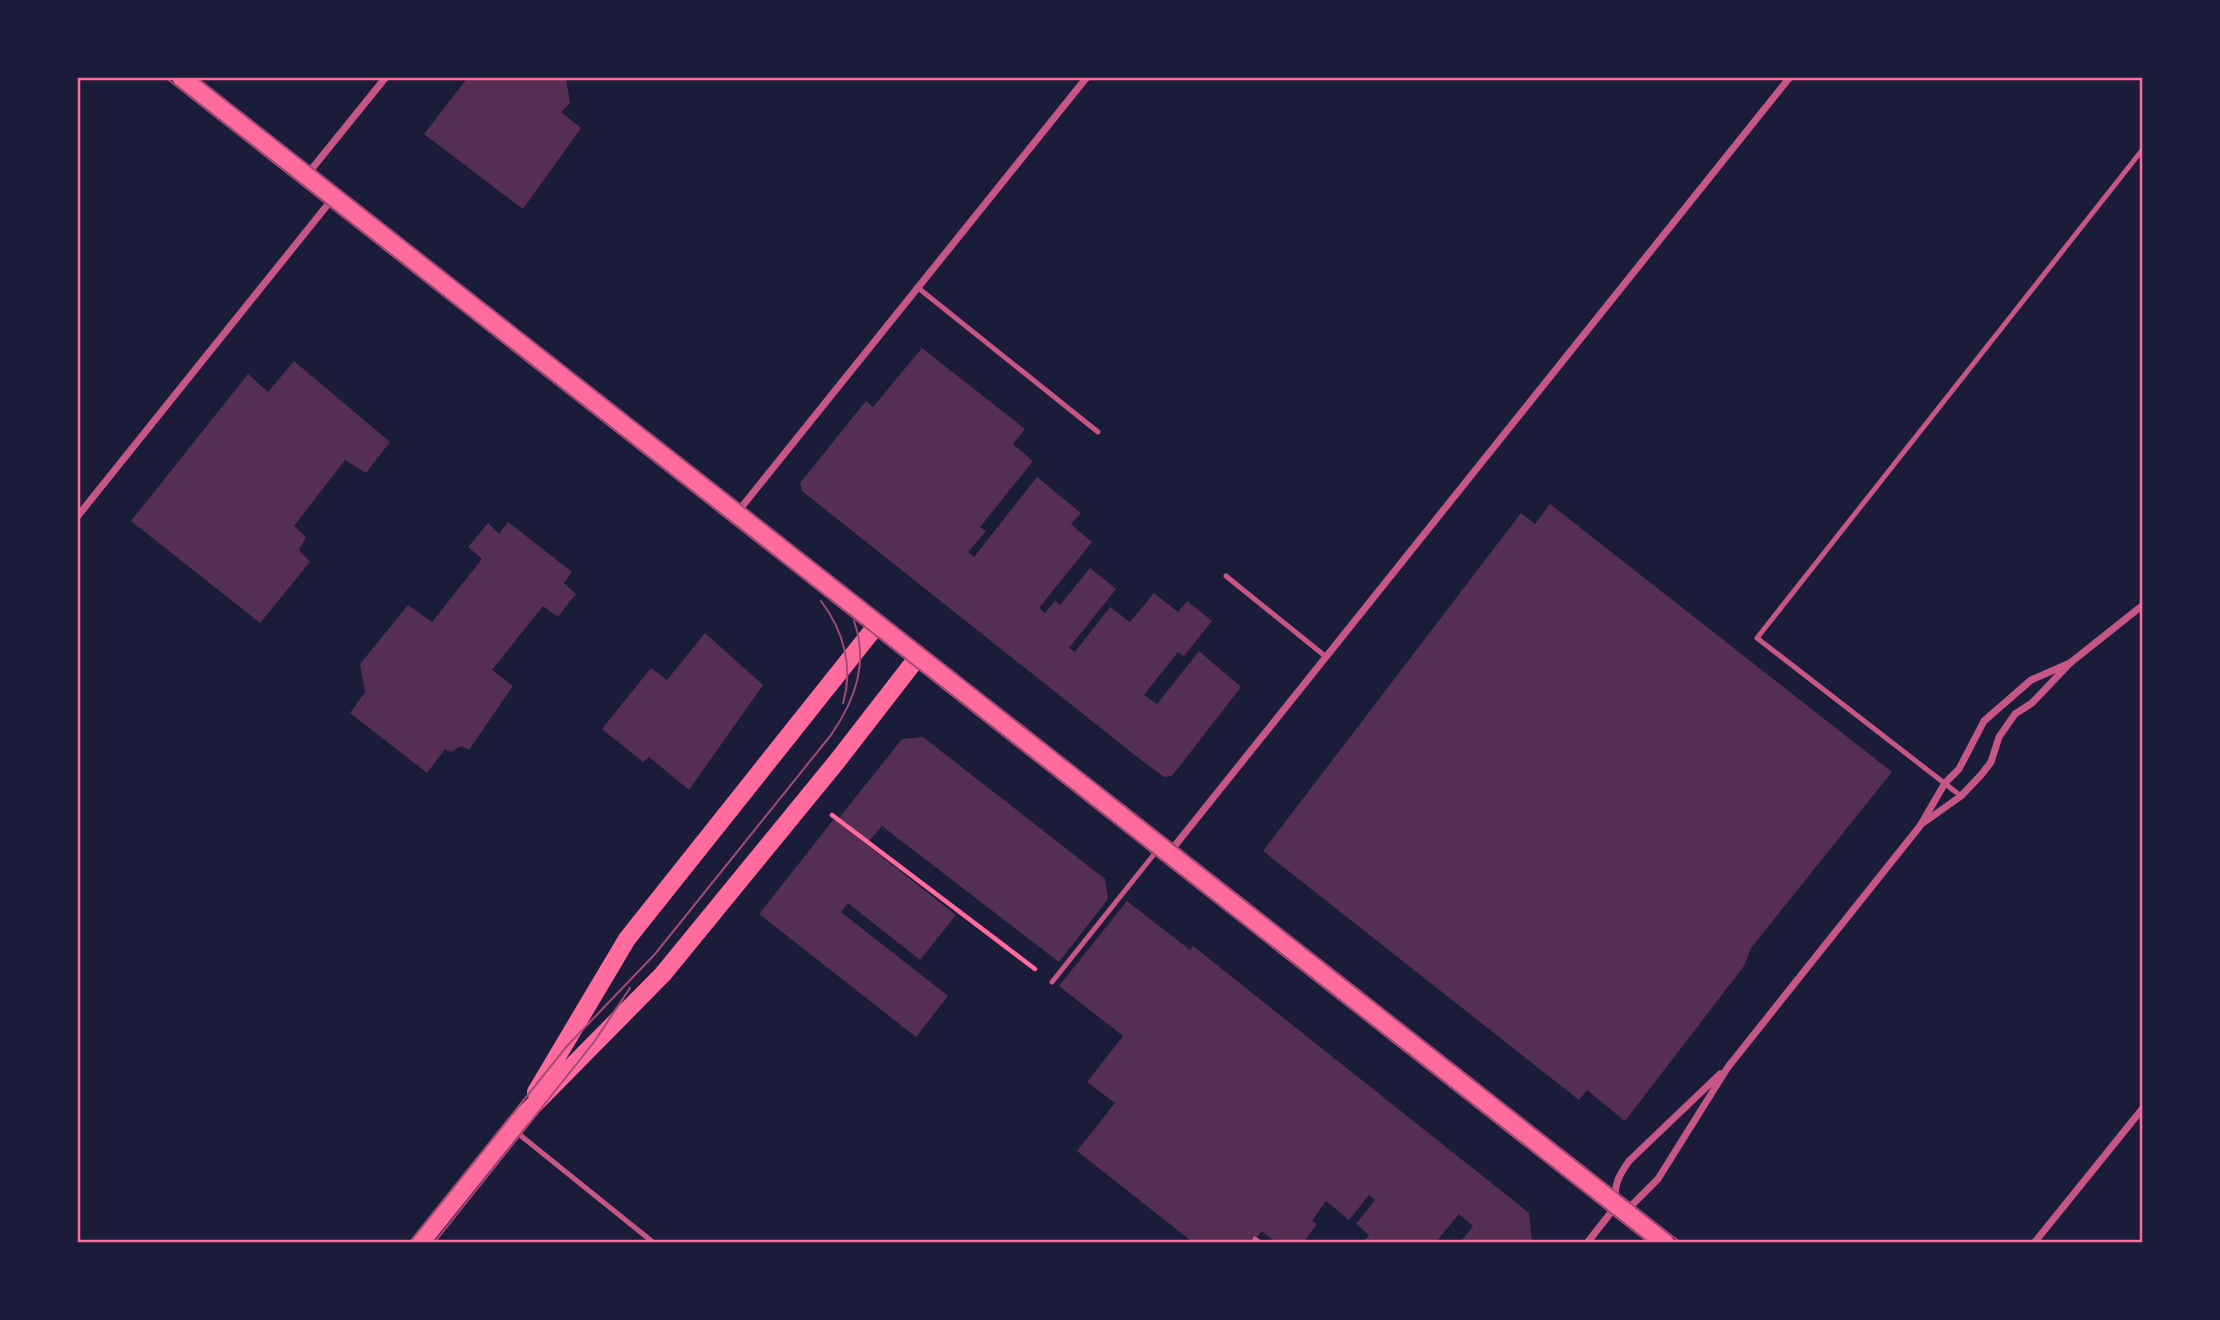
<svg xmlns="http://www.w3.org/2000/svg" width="2220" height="1320" viewBox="0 0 2220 1320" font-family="Literata,serif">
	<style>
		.building { fill: #542f53 }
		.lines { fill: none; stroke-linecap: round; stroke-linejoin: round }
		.path { stroke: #ff6b9d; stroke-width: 4.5 }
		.service { stroke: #c65784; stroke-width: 5 }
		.minor { stroke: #c65784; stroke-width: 7 }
		.primary { stroke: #ff6b9d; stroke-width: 18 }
		.tram { stroke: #a44b75; stroke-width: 2 }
		.neatline { fill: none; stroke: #ff6b9d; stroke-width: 2.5 }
	</style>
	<rect width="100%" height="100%" fill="#1b1b3a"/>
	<g class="building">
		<path d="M468,77l98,2 4,24 -9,9 20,16 -58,81 -99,-75z"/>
		<path d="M922,348l103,81 -12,15 20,17 -53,66 6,4 -18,21 6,5 63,-80 44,36 -10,11 21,18 -53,66 6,5 10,-12 5,4 30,-37 26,21 -47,59 6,4 35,-45 20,15 24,-29 24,19 9,-11 25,20 -28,35 -6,-4 -34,43 13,9 42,-53 42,36 -69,89 -8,1 -23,-17 -339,-269 -2,-8 66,-82 7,6z"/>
		<path d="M294,361l96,81 -24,31 -21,-13 -51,66 12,11 -7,13 11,12 -50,61 -129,-102 117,-147 20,18z"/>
		<path d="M1550,504l342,268 -141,176 -7,18 -119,155 -38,-31 -8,10 -316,-249 258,-338 14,11z"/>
		<path d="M508,522l64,50 -8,11 12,11 -18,23 -15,-11 -51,64 21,16 -44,64 -8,-4 -10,6 -6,-3 -18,24 -77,-60 15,-21 -5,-28 48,-59 24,17 50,-63 -14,-12 20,-24 11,11z"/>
		<path d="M705,633l58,52 -74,105 -40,-33 -6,5 -41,-33 49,-61 16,12z"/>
		<path d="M923,737l182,142 3,20 -49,63 -177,-136 -13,15 -30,-23 63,-79z"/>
		<path d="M834,819l122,96 -36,45 -72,-57 -7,9 107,84 -32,41 -157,-123z"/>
		<path d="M1127,901l63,49 3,-4 336,267 3,30h-72l13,-17 -14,-12 -24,29h-72l6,-8 -13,-11 19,-24 -6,-5 -20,25 -23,-19 -14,20 5,3 -14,19h-26l-15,-12 -10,12h-58l-117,-92 38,-48 -28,-21 36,-46 -64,-50z"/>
	</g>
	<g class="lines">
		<path class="path" d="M832,815l203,154"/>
		<g class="service">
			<path d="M917,287l181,145"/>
			<path d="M1226,576l99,80"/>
			<path d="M1961,796l-204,-158 386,-489"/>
			<path d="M1052,982l107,-134"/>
			<path d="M515,1131l139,112"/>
			<path d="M1255,1239l5,4"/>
		</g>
		<g class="minor">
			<path d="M306,176l80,-99"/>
			<path d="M736,514l351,-437"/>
			<path d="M77,517l256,-319"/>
			<path d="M1923,823l38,-27 20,-21 10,-13 8,-25 16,-23 17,-11 38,-40 73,-58"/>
			<path d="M1169,853l621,-776"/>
			<path d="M1616,1201c-3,-16 4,-27 13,-40l91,-87"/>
			<path d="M1621,1205h11l26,-26 70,-112 192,-241 25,-43 14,-14 25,-48 47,-41 39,-17"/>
			<path d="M1587,1243l29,-37"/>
			<path d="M2034,1243l109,-135"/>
		</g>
		<g class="primary">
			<path d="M181,77l1484,1166"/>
			<path d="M536,1092l91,-153 249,-313"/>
			<path d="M420,1243l100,-124 143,-145 175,-214 79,-102"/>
		</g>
		<g class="tram">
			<path d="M165,77l1484,1166"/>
			<path d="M196,77l1485,1166"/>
			<path d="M821,601c22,29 33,66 22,102"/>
			<path d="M409,1243l158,-197 88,-92 176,-219c24,-35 38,-72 23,-114"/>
			<path d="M434,1243l160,-201 36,-54"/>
		</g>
	</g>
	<rect width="2220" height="1320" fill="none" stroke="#1b1b3a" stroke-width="158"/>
	<rect x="79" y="79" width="2062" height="1162" class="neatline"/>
</svg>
